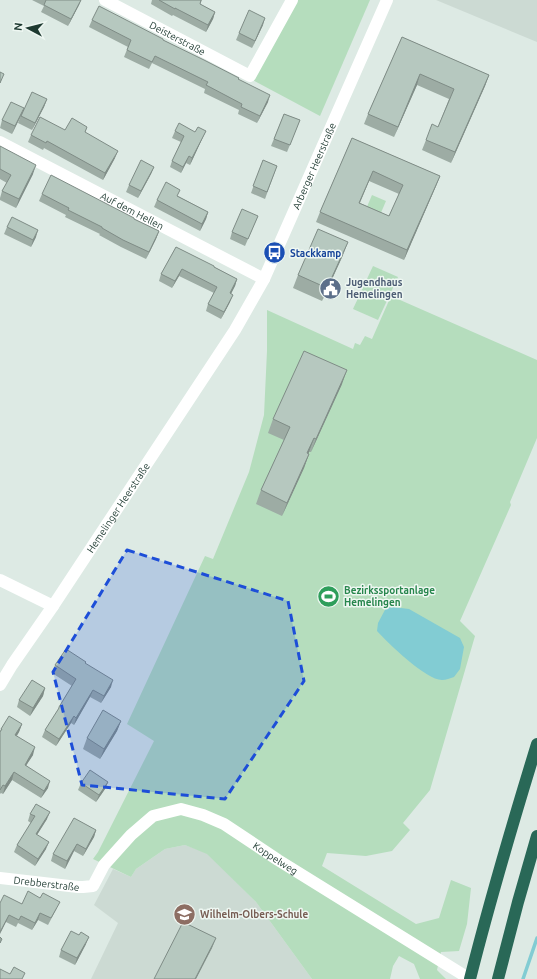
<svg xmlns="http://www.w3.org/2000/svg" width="537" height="979" viewBox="0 0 537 979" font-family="Ubuntu,sans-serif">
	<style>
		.built { fill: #ccdad3 }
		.green { fill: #b5ddbd }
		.water { fill: #82ccd3 }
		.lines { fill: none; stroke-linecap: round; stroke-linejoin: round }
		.stream { stroke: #82ccd3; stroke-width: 3.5 }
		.minor { stroke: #fff; stroke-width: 12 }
		.secondary { stroke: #fff; stroke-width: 12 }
		.motorway { stroke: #296857; stroke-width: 12 }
		.wall { fill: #9daca4; fill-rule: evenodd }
		.shaded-wall { fill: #7f8c86 }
		.building { fill: #b6c8bf; stroke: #7f8c86; fill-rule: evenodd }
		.marked { fill: #1d4ed8; fill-opacity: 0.2; stroke: #1d4ed8; stroke-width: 3; stroke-dasharray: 8 5; stroke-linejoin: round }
		.labels { text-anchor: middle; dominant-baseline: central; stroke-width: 3; stroke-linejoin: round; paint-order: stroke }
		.street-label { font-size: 10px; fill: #1e3a31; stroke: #eef7f2 }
		.transit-label { font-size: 10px; font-weight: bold; fill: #164399; stroke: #eef7f2; text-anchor: start }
		.service-label { font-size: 10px; font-weight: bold; fill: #4e5e75; stroke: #eef7f2; text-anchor: start }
		.leisure-label { font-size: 10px; font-weight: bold; fill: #27864d; stroke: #eef7f2; text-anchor: start }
		.education-label { font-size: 10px; font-weight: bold; fill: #785e54; stroke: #eef7f2; text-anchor: start }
	</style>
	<rect width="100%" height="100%" fill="#ddeae4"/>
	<g class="built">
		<path d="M436,0h101v42z"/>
		<path d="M185,845l22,8 49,49 56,77h-221l27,-56 -24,-18 19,-36 18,8 5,-8 29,-20z"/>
	</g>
	<g class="green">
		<path d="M288,0h82l-50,116 -73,-39z"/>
		<path d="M372,195l14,6 -6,14 -14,-6z"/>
		<path d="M373,266l25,11 -20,43 -25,-11z"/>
		<path d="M391,296l146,64v78l-27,64 1,3 -51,116 15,15 -45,154 -27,33 7,7 -18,21 -26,5 -39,-3 -5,13 94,58 23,-6 12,-38 20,8 -4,36 -8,27 -18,1 -4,18 9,9h-26l-6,-15 -15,-8 -6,10 -3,13h-78l-56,-77 -49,-48 -22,-9 -20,4 -29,20 -5,8 -38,-18 5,-7 56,-111 -27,-17 78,-168 8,3 36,-87 15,-57 3,-64v-41l86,39 2,-6 5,2 5,-9 7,3z"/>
	</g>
	<path class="water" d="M393,607l16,2 51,29 4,9 -4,22 -6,8c-4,1 -8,3 -12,3 -16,0 -54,-37 -65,-49l1,-8 8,-15z"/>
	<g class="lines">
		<path class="stream" d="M523,979l14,-41"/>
		<g class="minor">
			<path id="s1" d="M105,0l145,76 42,-76"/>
			<path id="s2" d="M0,142l264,137"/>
			<path d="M0,580l53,26"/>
			<path id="s3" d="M0,878l78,9h5l10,-1 11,-21 27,-30 22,-19 28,-7 22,6 21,9 54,36 192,119"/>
		</g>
		<path class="secondary" id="s4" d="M0,685l12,-20 41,-59 182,-276 29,-51 123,-279"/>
		<g class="motorway">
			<path d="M470,979c20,-79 43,-157 67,-235"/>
			<path d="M498,979l20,-77 19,-66"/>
		</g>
	</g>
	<g class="wall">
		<path d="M32,0h49l-2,5 -11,21 -27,-14 3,-6z"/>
		<path d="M152,0h50l-2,4 15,8 -2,7 -7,13 -33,-17 -1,1 -21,-12z"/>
		<path d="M92,20l71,20 75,39 30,23 -11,21 -19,-9 1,-4 -35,-17 1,-4 -53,-26 -3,6 -25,-12 4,-10 -39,-20z"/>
		<path d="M263,25l-11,23 -16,-8 3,-7z"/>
		<path d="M402,37l87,38 -4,11 -34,77 -29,-13 4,-10 12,-13 11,-28 -32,-14 -23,52 -30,-13 4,-10z"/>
		<path d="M47,99l-3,8 -12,23 -14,-7 2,-5 -8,16 -12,-6 2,-8 22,-12 -2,5z"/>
		<path d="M284,114l16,6 -13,32 -16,-6z"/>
		<path d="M87,127l-2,6 30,25 -12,22 -59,-32 -1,2 -15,-8 3,-7z"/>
		<path d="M175,131l20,1 11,-1 -3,6 -13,28 -4,-2 -5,10 -11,-6 2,-6 9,-19 -9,-4z"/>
		<path d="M352,138l88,38 -4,10 -32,74 -88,-38 4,-10zM369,181l30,13 -10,22 -29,-13z"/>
		<path d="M0,146l33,28 -17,34 -16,-8v-2l2,-7 5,-8 -7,-4z"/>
		<path d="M263,160l14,6 -12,33 -14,-6z"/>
		<path d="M154,167l-3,7 -13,24 -12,-6 3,-7z"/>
		<path d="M42,194l92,25 25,12 -3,8 -10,20 -25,-12 -22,-12 1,-1 -35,-17 1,-2 -27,-14z"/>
		<path d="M178,196l30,16 -2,7 -6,12 -46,-24 3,-7z"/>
		<path d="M258,216l-13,30 -15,-7 2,-7z"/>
		<path d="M7,227l29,10 -5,10 -27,-13z"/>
		<path d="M176,247l61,32 -2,7 -4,8 -1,8 -9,17 -15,-8 2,-7 6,-11 -35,-17 -7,12 -13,-7 2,-7z"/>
		<path d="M343,255l-21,46 -29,-13 5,-13z"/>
		<path d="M342,384l-31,68h-2l-1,2h1l-5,14 -22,48 -26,-12 5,-14 23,-50 -16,-7 5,-14z"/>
		<path d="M85,664l26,23 -10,16 -11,-6 -16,28 -3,-2 -15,23 -14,-9 3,-7 13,-19 1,-4 13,-21 -20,-13 3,-8z"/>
		<path d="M45,688l-2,8 -13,20 -13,-9 2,-7z"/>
		<path d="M121,721l-4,10 -17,28 -17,-10 4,-11z"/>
		<path d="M22,724l-3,8 -2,4 16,19 -7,10 22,23 -7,10 -29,-18 -9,14 -2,-1 -1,1v-63l1,-2z"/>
		<path d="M108,782l-3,7 -9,13 -18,-12 3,-7z"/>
		<path d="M30,814l17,5 -10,16 9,14 -11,17 -21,-14 3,-7 14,-22 -3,-2z"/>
		<path d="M96,830l-2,7 -11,19 -9,-5 -9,18 -14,-8 2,-7z"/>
		<path d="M0,903l22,1 35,4 -9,17 -10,-5 -6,10 -14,-7 -2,4 -10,-5z"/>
		<path d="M86,944l-11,21 -16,-8 2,-7z"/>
	</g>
	<g class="shaded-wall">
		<path d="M81,0l-2,5 -11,21 3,-7z"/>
		<path d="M215,12l-2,7 -7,13 2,-7z"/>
		<path d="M265,18l-2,7 -11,23 3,-7z"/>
		<path d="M420,74l-3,11 -23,52 4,-10z"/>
		<path d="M489,75l-4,11 -34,77 4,-11z"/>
		<path d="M270,95l-2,7 -11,21 3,-7z"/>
		<path d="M47,99l-3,8 -12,23 3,-7z"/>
		<path d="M24,108l-3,7 -9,19 3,-8z"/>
		<path d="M206,131l-3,6 -13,28 2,-7z"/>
		<path d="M118,151l-3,7 -12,22 2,-7z"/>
		<path d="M189,156l-3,7 -5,10 2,-6z"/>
		<path d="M36,165l-3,9 -17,34 3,-9z"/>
		<path d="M154,167l-3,7 -13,24 3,-7z"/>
		<path d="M373,171l-4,10 -14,32 4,-10z"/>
		<path d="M440,176l-4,10 -32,74 3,-10z"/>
		<path d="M208,212l-2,7 -6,12 2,-7z"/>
		<path d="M38,230l-2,7 -5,10 2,-7z"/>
		<path d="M159,231l-3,8 -10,20 3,-7z"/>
		<path d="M348,242l-5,13 -21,46 5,-13z"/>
		<path d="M182,269l-3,7 -7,12 3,-7z"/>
		<path d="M237,279l-2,7 -8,15 3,-8z"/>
		<path d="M233,295l-3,7 -9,17 3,-7z"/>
		<path d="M347,370l-5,14 -31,68 5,-13z"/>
		<path d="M314,438l-5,14 -7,15 5,-14z"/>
		<path d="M309,454l-5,14 -22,48 5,-13z"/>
		<path d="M113,680l-2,7 -10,16 3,-7z"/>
		<path d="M45,688l-2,8 -13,20 3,-8z"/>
		<path d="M93,690l-3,7 -16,28 2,-7z"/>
		<path d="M74,716l-3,7 -15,23 3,-7z"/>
		<path d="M121,721l-4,10 -17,28 4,-10z"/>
		<path d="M22,724l-3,8 -7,10 3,-7z"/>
		<path d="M35,747l-2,8 -11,17 3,-7z"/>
		<path d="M14,772l-2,8 -9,14 2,-8z"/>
		<path d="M50,781l-2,7 -7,10 3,-7z"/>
		<path d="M108,782l-3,7 -9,13 3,-7z"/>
		<path d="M50,812l-3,7 -14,22 3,-7z"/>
		<path d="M96,830l-2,7 -11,19 3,-7z"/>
		<path d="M49,842l-3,7 -11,17 3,-7z"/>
		<path d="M77,844l-3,7 -9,18 2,-8z"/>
		<path d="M40,913l-2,7 -6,10 3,-7z"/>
		<path d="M9,915l-3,7 -6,12v-2z"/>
		<path d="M89,937l-3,7 -11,21 2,-7z"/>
		<path d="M216,938l-4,10 -16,31h-1z"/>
	</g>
	<g class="building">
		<path d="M46,0h35l-10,19 -27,-14z"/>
		<path d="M159,0h42l-1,4 15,8 -7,13 -33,-17v1z"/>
		<path d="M99,6l64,33v1l41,20 35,18 -1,1 32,16 -10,21 -19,-9 1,-3 -36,-19 2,-3 -53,-26 -3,6 -25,-12 4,-10 -39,-20z"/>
		<path d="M249,10l16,8 -10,23 -16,-8z"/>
		<path d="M402,37l87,38 -34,77 -29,-12 6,-16 6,3 16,-38 -34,-15 -22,53 -30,-13z"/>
		<path d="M0,72l4,2 -4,9z"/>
		<path d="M32,92l15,7 -12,24 -14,-7z"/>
		<path d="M11,102l13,6 -9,18 -13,-6z"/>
		<path d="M284,114l16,6 -10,25 -16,-6z"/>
		<path d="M40,117l25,13 7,-12 15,9 -2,5 33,19 -13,22 -58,-32 -1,2 -15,-8z"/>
		<path d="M179,123l16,9 3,-5 8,4 -14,27 -3,-2 -6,11 -11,-6 12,-25 -9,-5z"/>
		<path d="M352,138l88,38 -33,74 -87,-38zM373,171l30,14 -14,31 -30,-13z"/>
		<path d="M0,146l36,19 -17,34 -17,-8 9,-16 -11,-6z"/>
		<path d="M141,160l13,7 -13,24 -12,-6z"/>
		<path d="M263,160l14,6 -10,26 -14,-6z"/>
		<path d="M51,175l83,43v1l25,12 -10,21 -26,-12 -21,-12v-1l-34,-17 1,-2 -27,-14z"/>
		<path d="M166,182l14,8 -3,6 31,16 -6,12 -45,-24z"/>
		<path d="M242,209l16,7 -10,23 -16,-7z"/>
		<path d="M12,217l26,13 -5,10 -26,-13z"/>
		<path d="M318,229l30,13 -21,46 -29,-13z"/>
		<path d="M176,247l38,19v1l23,12 -7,14 3,2 -9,17 -16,-8 9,-17 -35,-18 -7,12 -14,-7z"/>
		<path d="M304,351l43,19 -31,69 -2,-1 -7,15 2,1 -22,49 -26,-13 29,-63 -17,-8z"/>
		<path d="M66,649l20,13 -1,1 28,17 -9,16 -11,-6 -17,28 -2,-2 -15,23 -14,-9 14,-22v-1l17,-28 -21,-14z"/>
		<path d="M32,680l13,8 -12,20 -14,-8z"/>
		<path d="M103,710l18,11 -17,28 -17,-11z"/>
		<path d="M9,716l13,8 -7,11 20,12 -10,18 25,16 -6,10 -30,-19 -9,14 -2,-1 -3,5v-58l2,-3h-1z"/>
		<path d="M90,770l18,12 -9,13 -18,-12z"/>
		<path d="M36,804l14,8 -14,22 13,8 -11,17 -21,-14 18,-29 -5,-2z"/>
		<path d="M74,818l22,12 -10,19 -9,-5 -10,17 -14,-7z"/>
		<path d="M28,891l12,7 3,-5 17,9 -9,16 -11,-5 -5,10 -14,-7 -2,4 -10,-5 -9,17v-29l4,-8 18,9z"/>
		<path d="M183,922l33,16 -21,41h-41z"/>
		<path d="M71,931l8,4 2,-3 8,5 -12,21 -16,-8z"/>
		<path d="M0,937l2,2 -2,4z"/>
		<path d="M14,967l11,6 -3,6h-22v-10l10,5z"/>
	</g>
	<path class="marked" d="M127,550l161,51 16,80 -79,118 -143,-14 -29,-113z"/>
	<defs>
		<symbol id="bus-disc" viewBox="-11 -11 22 22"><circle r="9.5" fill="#1a4fb4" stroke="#eef7f2"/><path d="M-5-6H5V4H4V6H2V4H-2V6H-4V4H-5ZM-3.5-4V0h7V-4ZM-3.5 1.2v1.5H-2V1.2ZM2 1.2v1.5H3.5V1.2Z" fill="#fff"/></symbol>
		<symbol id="civic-disc" viewBox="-11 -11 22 22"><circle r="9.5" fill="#5c6f8a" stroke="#eef7f2"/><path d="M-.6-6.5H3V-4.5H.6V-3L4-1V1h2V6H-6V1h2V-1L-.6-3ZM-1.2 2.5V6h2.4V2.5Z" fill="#fff"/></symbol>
		<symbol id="stadium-disc" viewBox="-11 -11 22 22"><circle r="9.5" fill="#2e9e5b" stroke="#eef7f2"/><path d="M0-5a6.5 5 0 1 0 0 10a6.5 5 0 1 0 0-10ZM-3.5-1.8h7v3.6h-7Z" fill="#fff"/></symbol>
		<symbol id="school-disc" viewBox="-11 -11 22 22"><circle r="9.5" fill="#8d6e63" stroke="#eef7f2"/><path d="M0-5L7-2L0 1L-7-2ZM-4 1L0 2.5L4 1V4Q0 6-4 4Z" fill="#fff"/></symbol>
	</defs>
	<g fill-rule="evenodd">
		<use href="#bus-disc" x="262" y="240" width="25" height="25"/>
		<use href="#civic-disc" x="318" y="276" width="25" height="25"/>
		<use href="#stadium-disc" x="316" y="584" width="25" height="25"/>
		<use href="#school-disc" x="172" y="902" width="25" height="25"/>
	</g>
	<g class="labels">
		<g class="street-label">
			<text stroke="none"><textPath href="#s1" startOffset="82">Deisterstraße</textPath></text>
			<text stroke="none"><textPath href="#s4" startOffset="608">Arberger Heerstraße</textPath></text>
			<text stroke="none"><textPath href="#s2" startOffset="149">Auf dem Hellen</textPath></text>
			<text stroke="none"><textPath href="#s4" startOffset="213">Hemelinger Heerstraße</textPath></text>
			<text stroke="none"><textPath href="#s3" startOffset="323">Koppelweg</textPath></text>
			<text stroke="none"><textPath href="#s3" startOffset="47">Drebberstraße</textPath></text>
		</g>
		<g class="transit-label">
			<text x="290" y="253">Stackkamp</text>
		</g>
		<g class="service-label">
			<text x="346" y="282">Jugendhaus<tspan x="346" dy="12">Hemelingen</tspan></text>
		</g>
		<g class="leisure-label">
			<text x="344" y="590">Bezirkssportanlage<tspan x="344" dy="12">Hemelingen</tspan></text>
		</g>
		<g class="education-label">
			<text x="200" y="914">Wilhelm-Olbers-Schule</text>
		</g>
	</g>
	<g transform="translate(28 28) rotate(277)" stroke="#eef7f2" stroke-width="3" paint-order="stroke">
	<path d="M0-3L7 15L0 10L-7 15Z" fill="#1e3a31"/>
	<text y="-6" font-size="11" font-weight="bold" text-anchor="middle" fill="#1e3a31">N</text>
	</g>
</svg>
